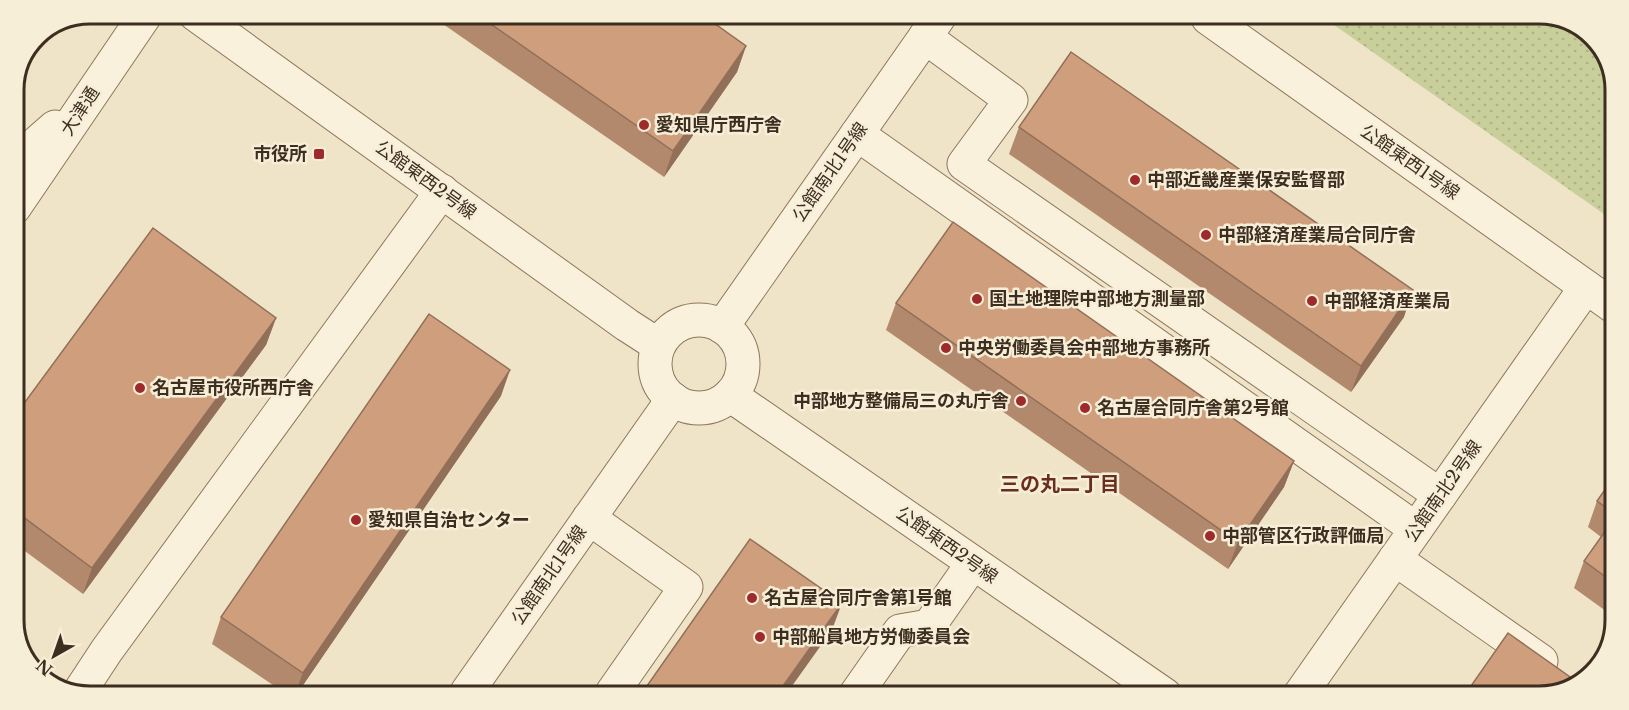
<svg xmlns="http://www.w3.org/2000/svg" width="1629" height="710" viewBox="0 0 1629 710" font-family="'Libre Baskerville','Noto Sans JP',serif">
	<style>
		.grass { fill: url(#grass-dots) }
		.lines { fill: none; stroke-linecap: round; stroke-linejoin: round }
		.minor-casing { stroke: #8d765c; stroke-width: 35 }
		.minor { stroke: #faf1dc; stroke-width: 33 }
		.wall { fill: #b2896c }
		.shaded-wall { fill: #916f58 }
		.building { fill: #cf9f7d; stroke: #916f58; stroke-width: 1.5 }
		.poi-dot { fill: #9e2a2b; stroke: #f7eed8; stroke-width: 2 }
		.labels { text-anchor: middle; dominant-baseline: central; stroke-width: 5; stroke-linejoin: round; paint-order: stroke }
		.street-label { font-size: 18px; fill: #3d2e20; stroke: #f7eed8 }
		.poi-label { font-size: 18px; font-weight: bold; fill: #3d2e20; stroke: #f7eed8; text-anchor: start }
		.neighbourhood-label { font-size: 20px; font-weight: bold; fill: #6b2e1e; stroke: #f7eed8 }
		.rim { fill: none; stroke: #3d2e20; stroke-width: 3 }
	</style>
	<defs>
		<pattern id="grass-dots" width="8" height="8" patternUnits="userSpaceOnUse" patternTransform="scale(1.5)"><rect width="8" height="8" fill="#c9cf9b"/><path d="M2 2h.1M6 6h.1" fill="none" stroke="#aeb285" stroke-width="1.8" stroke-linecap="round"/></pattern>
	</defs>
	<rect width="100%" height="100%" fill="#f0e4c8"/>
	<path class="grass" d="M1324,18l244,1 34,28 13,39 -1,135z"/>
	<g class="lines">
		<defs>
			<g id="minor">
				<path d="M195,14l432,311 31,20"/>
				<path d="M1208,18l405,288"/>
				<path d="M925,37l86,63 -47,64 476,331"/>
				<path d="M857,134l559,395"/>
				<path d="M14,163l41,-36"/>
				<path d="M14,208l132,-194"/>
				<circle cx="699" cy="364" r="44"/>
				<path d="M722,327l217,-310"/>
				<path d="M730,395l435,300"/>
				<path d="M589,518l97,69 -74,106"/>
				<path d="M1395,559l146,102"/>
				<path d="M80,691l27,-41 335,-459"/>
				<path d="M467,692l206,-293"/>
				<path d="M856,694l44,-63 29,-5 44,-63"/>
				<path d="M1299,696l287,-409"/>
			</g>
		</defs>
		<use href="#minor" class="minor-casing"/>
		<use href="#minor" class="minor"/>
	</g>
	<g class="wall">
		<path d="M430,15l274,1 42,30 -9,26 -73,105z"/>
		<path d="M1019,127l385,190 -53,75 -342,-238z"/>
		<path d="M896,303l398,158 -10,26 -56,82 -342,-239z"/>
		<path d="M276,318l-10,27 -183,249 -69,-51v-126z"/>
		<path d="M501,396l-202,295h-17l-70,-47 9,-27z"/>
		<path d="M1611,481l-1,133 -36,-26 10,-27 17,-24 -13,-10 9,-26z"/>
	</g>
	<g class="shaded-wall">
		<path d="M746,46l-9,26 -73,105 9,-26z"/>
		<path d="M1413,290l-9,27 -53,75 10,-26z"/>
		<path d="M276,318l-10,27 -183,249 9,-26z"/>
		<path d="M510,370l-9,26 -202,295h-3l7,-18z"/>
		<path d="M1294,461l-10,26 -56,82 10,-27z"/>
		<path d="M842,603l-10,27 -45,63h-9z"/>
	</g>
	<g class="building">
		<path d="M478,15l226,1 42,30 -73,105z"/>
		<path d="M1071,52l342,238 -52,76 -342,-239z"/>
		<path d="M953,222l341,239 -56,81 -342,-239z"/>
		<path d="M153,228l123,90 -184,250 -78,-58v-93z"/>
		<path d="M429,314l81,56 -207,303 -82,-56z"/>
		<path d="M1611,481v30l-14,-10z"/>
		<path d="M1611,523l-1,57 -26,-19z"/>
		<path d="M750,539l92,64 -64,90h-136z"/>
		<path d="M1508,633l72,51 -41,12h-75z"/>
	</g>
	<g class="poi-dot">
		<circle cx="644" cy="125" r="6"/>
		<rect x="313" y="148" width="12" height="12" rx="3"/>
		<circle cx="1135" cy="180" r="6"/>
		<circle cx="1206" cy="235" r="6"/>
		<circle cx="977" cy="299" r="6"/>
		<circle cx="1312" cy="301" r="6"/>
		<circle cx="946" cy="348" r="6"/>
		<circle cx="140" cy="388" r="6"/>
		<circle cx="1021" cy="401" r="6"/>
		<circle cx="1085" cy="408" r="6"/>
		<circle cx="356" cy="520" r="6"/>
		<circle cx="1210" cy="536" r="6"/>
		<circle cx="752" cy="598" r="6"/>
		<circle cx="760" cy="637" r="6"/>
	</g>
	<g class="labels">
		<g class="street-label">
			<text transform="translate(80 111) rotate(-57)">大津通</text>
			<text transform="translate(1410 162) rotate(35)">公館東西1号線</text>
			<text transform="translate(830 172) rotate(-55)">公館南北1号線</text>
			<text transform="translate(426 180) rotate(36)">公館東西2号線</text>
			<text transform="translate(1443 491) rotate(-55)">公館南北2号線</text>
			<text transform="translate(947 545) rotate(35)">公館東西2号線</text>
			<text transform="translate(549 575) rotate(-55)">公館南北1号線</text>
		</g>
		<g class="poi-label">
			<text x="656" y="125">愛知県庁西庁舎</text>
			<text x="307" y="154" text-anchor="end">市役所</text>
			<text x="1147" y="180">中部近畿産業保安監督部</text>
			<text x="1218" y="235">中部経済産業局合同庁舎</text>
			<text x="989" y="299">国土地理院中部地方測量部</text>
			<text x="1324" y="301">中部経済産業局</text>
			<text x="958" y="348">中央労働委員会中部地方事務所</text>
			<text x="152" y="388">名古屋市役所西庁舎</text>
			<text x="1009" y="401" text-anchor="end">中部地方整備局三の丸庁舎</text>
			<text x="1097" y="408">名古屋合同庁舎第2号館</text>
			<text x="368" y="520">愛知県自治センター</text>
			<text x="1222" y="536">中部管区行政評価局</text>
			<text x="764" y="598">名古屋合同庁舎第1号館</text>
			<text x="772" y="637">中部船員地方労働委員会</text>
		</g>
		<g class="neighbourhood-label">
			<text x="1060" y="484">三の丸二丁目</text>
		</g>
	</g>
	<path d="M0 0H1629V710H0ZM90 24H1539A66 66 0 0 1 1605 90V620A66 66 0 0 1 1539 686H90A66 66 0 0 1 24 620V90A66 66 0 0 1 90 24Z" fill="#f7eed8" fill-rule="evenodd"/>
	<path class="rim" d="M90 24H1539A66 66 0 0 1 1605 90V620A66 66 0 0 1 1539 686H90A66 66 0 0 1 24 620V90A66 66 0 0 1 90 24Z"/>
	<g transform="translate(54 656) rotate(220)" stroke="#f7eed8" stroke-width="4.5" paint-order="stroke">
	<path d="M0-4.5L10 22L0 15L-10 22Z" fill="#3d2e20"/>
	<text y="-9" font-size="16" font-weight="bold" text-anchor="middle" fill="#3d2e20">N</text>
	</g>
</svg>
